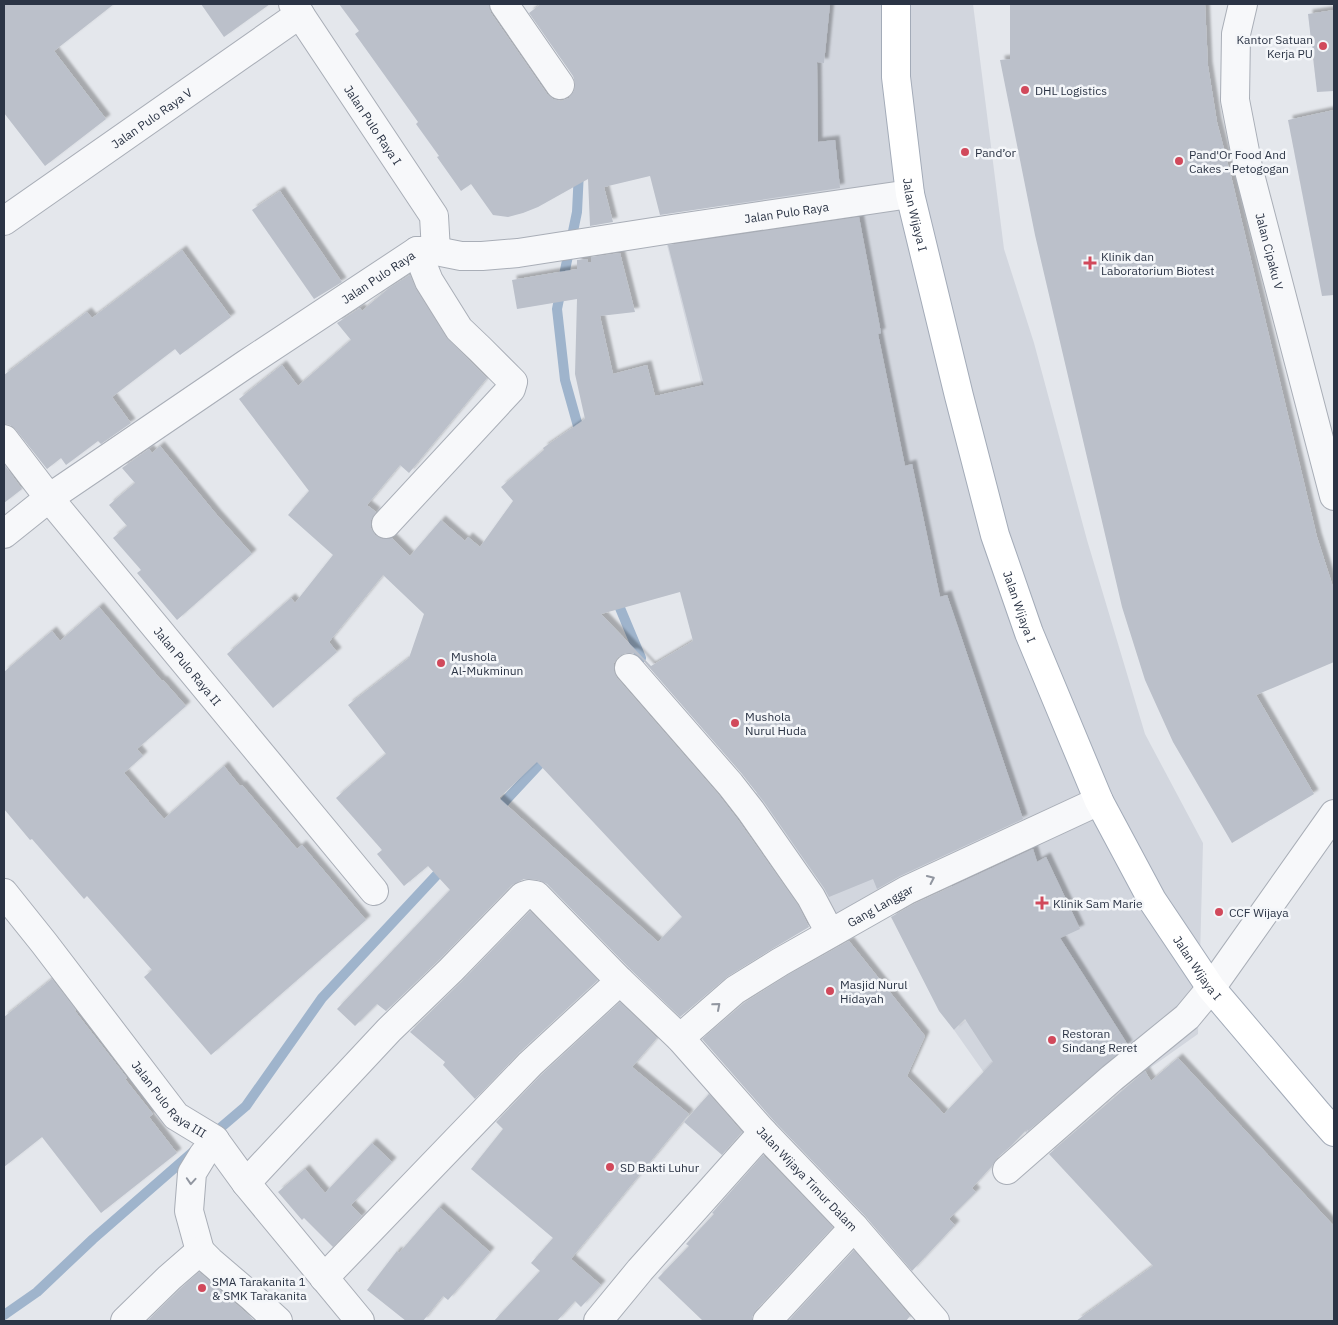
<svg xmlns="http://www.w3.org/2000/svg" width="1338" height="1325" viewBox="0 0 1338 1325" font-family="'IBM Plex Sans',sans-serif">
	<style>
		.built { fill: #d2d6de }
		.lines { fill: none; stroke-linecap: round; stroke-linejoin: round }
		.stream { stroke: #9fb4cc; stroke-width: 10 }
		.building { fill: #bbc0ca; fill-rule: evenodd; filter: url(#shadow) }
		.minor-casing { stroke: #a9aeb7; stroke-width: 30 }
		.major-casing { stroke: #a3abb8; stroke-width: 30 }
		.minor { stroke: #f7f8fa; stroke-width: 28 }
		.major { stroke: #fff; stroke-width: 28 }
		.oneway { stroke: #9196a0 }
		.poi-dot { fill: #d1495b; stroke: #f4f6f9; stroke-width: 2 }
		.labels { text-anchor: middle; dominant-baseline: central; stroke-width: 5; stroke-linejoin: round; paint-order: stroke }
		.poi-label { font-size: 12px; fill: #2b3445; stroke: #f4f6f9; text-anchor: start }
		.street-label { font-size: 12px; fill: #2b3445; stroke: #f4f6f9 }
	</style>
	<defs>
		<filter id="shadow"><feDropShadow dx="4.5" dy="-4.5" stdDeviation="1" flood-color="#0004"/></filter>
	</defs>
	<rect width="100%" height="100%" fill="#e4e7ec"/>
	<path class="built" d="M620,4h353l31,245 30,94 53,197 58,194 58,109 -5,191 -161,114 -83,-118 53,-44 -39,-63 -19,-44 -109,53 -85,-138 51,-31 -94,-337 -47,-189 66,-15 -9,-75 -112,-58z"/>
	<g class="lines">
		<g class="stream">
			<path d="M579,171l-2,41 -20,97 8,71 16,57"/>
			<path d="M617,595l3,13 21,50 -11,11"/>
			<path d="M495,812l53,-57"/>
			<path d="M212,1135l34,-29 76,-108 124,-133"/>
			<path d="M4,1315l33,-23 56,-53 101,-88"/>
		</g>
	</g>
	<g class="building">
		<path d="M4,4h110l-60,47 52,68 -61,47 -41,-53z"/>
		<path d="M201,4h69l-46,33z"/>
		<path d="M339,4h150l2,9 56,81 6,5 8,2 8,-3 5,-7 1,-8 -2,-7 -44,-63 12,-9h289l-6,59 -7,-1 1,80 17,-2 5,48 -180,27 -10,-39 -46,11 9,35 -23,4 -2,-47 -50,28 -15,6 -15,4 -15,-2 -22,-31 -10,7 -24,-34 2,-1 -23,-32 2,-2 -63,-88 4,-3z"/>
		<path d="M1010,4h195l3,62 9,56 15,58 85,357 17,53v72l-78,33 58,99 -82,49 -59,-101 -28,-62 -23,-73 -87,-372 -35,-175 10,-1z"/>
		<path d="M1334,10v81l-17,1 -9,-78z"/>
		<path d="M1334,110v185l-12,1 -34,-176z"/>
		<path d="M280,191l62,91 -28,17 -62,-89z"/>
		<path d="M859,217l22,116 -3,1 27,132 7,-2 28,133 7,-2 76,224 -123,57 -23,13 -4,-10 -44,18 -5,-9 -60,-86 -22,-28 -101,-116 -7,-5h-8l-8,4 -4,6v8l3,7 101,116 20,26 60,85 11,22 -37,22 -45,28 -47,40 -49,-47 -84,-86 -9,-4 -14,-1 -12,6 -72,74 -54,52 -9,-7 -22,22 -18,-17 113,-119 -22,-24 -24,20 -27,-32 5,-4 -46,-52 50,-44 -38,-49 61,-47 15,-44 -41,-39 -54,67 8,10 -64,56 -46,-54 64,-56 4,5 38,-48 -45,-40 21,-24 -70,-92 43,-34 16,21 53,-46 -14,-17 23,-15 2,3 27,-23 21,-13 6,14 30,48 41,41 -78,95 -9,-8 -33,40 9,7 -5,8v8l4,7 7,4 10,-1 18,18 31,-36 24,21 3,-4 12,10 33,-46 -12,-14 43,-37 -1,-2 42,-29 -10,-45 2,-75 -60,10 -5,-29 65,-11v-9l10,-1 1,3h3v-5l29,-4 15,59 -35,4 13,58 34,-9 8,31 49,-11 -36,-140zM680,592l13,49 -42,25 -50,-52zM537,762l145,155 -24,25 -159,-144z"/>
		<path d="M182,250l49,67 -51,38 -5,-6 -63,48 19,26 -30,21 -3,-3 -32,24 -5,-7 -14,11 -31,-39 -6,-5 -6,-1v-49l83,-63 5,6z"/>
		<path d="M160,446l57,69 35,39 -75,66 -40,-47 4,-3 -28,-32 14,-12 -18,-21 26,-22 -13,-15 27,-19 3,4z"/>
		<path d="M4,464l18,25 -18,14z"/>
		<path d="M99,607l63,74 1,-1 23,26 -49,43 6,7 -19,17 40,46 60,-53 16,20 2,-1 55,64 5,-4 64,75 -155,135 -67,-78 8,-7 -65,-74 -3,3 -52,-60 -2,1 -26,-31v-137l48,-41 8,10z"/>
		<path d="M1033,849l4,13 9,-5 34,72 -20,9 68,107 -100,86 -1,-2 -16,17 -14,12 -5,8 -20,22 4,4 -27,27 6,6 -43,46 -47,-55 -91,-95 -72,-82 42,-36 44,-28 61,-34 76,95 -18,40 37,38 49,-52 -28,-43 -11,11 -15,-19 -48,-94 23,-13z"/>
		<path d="M530,911l68,69 -79,73 -44,46 -32,-34 2,-3 -35,-30 52,-51z"/>
		<path d="M52,979l24,31 -1,1 52,67 -2,1 28,35 -4,3 28,36 -76,60 -59,-76 -38,30v-150z"/>
		<path d="M620,1002l37,36 -25,29 57,47 -118,145 30,26 -20,22 -6,-6 -18,20h-63l46,-50 -9,-8 22,-25 -82,-69 32,-40 -7,-7 45,-47z"/>
		<path d="M1178,1058l156,168v95h-258l77,-55 -104,-112 96,-83 6,10z"/>
		<path d="M709,1094l33,38 -20,23 -38,-33z"/>
		<path d="M372,1143l20,19 -41,43 11,11 -29,31 -29,-29 -2,2 -24,-28 27,-23 20,24z"/>
		<path d="M763,1155l70,72 -77,83 -4,7v4h-49l-45,-43 31,-32 -3,-2 28,-30 -2,-1z"/>
		<path d="M439,1207l51,45 -42,48 -5,-4 -20,25h-17l-39,-31 30,-39 2,2z"/>
		<path d="M854,1250l56,66 -4,5h-118z"/>
		<path d="M199,1272l44,38 12,11h-108l33,-32z"/>
	</g>
	<g class="lines">
		<defs>
			<g id="minor">
				<path id="s1" d="M293,4l141,212 2,35"/>
				<path d="M504,4l56,81"/>
				<path id="s2" d="M1243,4l-7,30 -1,66 13,67 86,329"/>
				<path id="s3" d="M4,221l296,-207"/>
				<path id="s4" d="M4,439l45,59 325,393"/>
				<path d="M386,524l125,-135 2,-7 -33,-33 -21,-20 -30,-48 -12,-30"/>
				<path id="s5" d="M4,534l45,-36 53,-36 144,-98 171,-113h19l25,5h21l36,-3 154,-24 238,-35"/>
				<path d="M629,668l101,116 21,27 60,86 19,36"/>
				<path id="s6" d="M4,893l40,50 132,173 38,23 32,44 114,138"/>
				<path id="s7" d="M680,1038l55,-48 45,-28 60,-34 67,-38 192,-89"/>
				<path d="M1007,1170l105,-92 75,-61 24,-29 123,-174"/>
				<path d="M246,1183l143,-153 62,-60 72,-74 6,-2 7,1 84,86"/>
				<path d="M200,1251l-11,-40 3,-38 11,-18 12,-15"/>
				<path id="s8" d="M324,1278l206,-214 90,-83 60,57 83,94 91,95 81,94"/>
				<path d="M125,1321l44,-43 31,-27 10,10 43,37 25,23"/>
				<path d="M598,1321l42,-51 123,-138"/>
				<path d="M767,1321l87,-94"/>
			</g>
			<g id="major">
				<path id="s9" d="M896,4v73l14,117 49,202 36,139 34,98 70,168 53,99 59,88 107,126 16,18"/>
			</g>
		</defs>
		<use href="#minor" class="minor-casing"/>
		<use href="#major" class="major-casing"/>
		<use href="#minor" class="minor"/>
		<use href="#major" class="major"/>
	</g>
	<defs><path id="oneway-chevron" d="M-2-3.5L2.5 0L-2 3.5" fill="none" stroke-width="1.6" stroke-linecap="round" stroke-linejoin="round" transform="scale(1.25)"/></defs>
	<g class="oneway">
		<use href="#oneway-chevron" transform="translate(931 879) rotate(-25)"/>
		<use href="#oneway-chevron" transform="translate(717 1006) rotate(-41)"/>
		<use href="#oneway-chevron" transform="translate(191 1181) rotate(94)"/>
	</g>
	<g class="poi-dot">
		<circle cx="1323" cy="46" r="5"/>
		<circle cx="1025" cy="90" r="5"/>
		<circle cx="965" cy="152" r="5"/>
		<circle cx="1179" cy="161" r="5"/>
		<path d="M1087.5 255.5h5v5h5v5h-5v5h-5v-5h-5v-5h5z"/>
		<circle cx="441" cy="663" r="5"/>
		<circle cx="735" cy="723" r="5"/>
		<path d="M1039.5 895.5h5v5h5v5h-5v5h-5v-5h-5v-5h5z"/>
		<circle cx="1219" cy="912" r="5"/>
		<circle cx="830" cy="991" r="5"/>
		<circle cx="1052" cy="1040" r="5"/>
		<circle cx="610" cy="1167" r="5"/>
		<circle cx="202" cy="1288" r="5"/>
	</g>
	<g class="labels">
		<g class="poi-label">
			<text x="1313" y="39" text-anchor="end">Kantor Satuan<tspan x="1313" dy="14">Kerja PU</tspan></text>
			<text x="1035" y="90">DHL Logistics</text>
			<text x="975" y="152">Pand’or</text>
			<text x="1189" y="154">Pand'Or Food And<tspan x="1189" dy="14">Cakes - Petogogan</tspan></text>
			<text x="1101" y="256">Klinik dan<tspan x="1101" dy="14">Laboratorium Biotest</tspan></text>
			<text x="451" y="656">Mushola<tspan x="451" dy="14">Al-Mukminun</tspan></text>
			<text x="745" y="716">Mushola<tspan x="745" dy="14">Nurul Huda</tspan></text>
			<text x="1053" y="903">Klinik Sam Marie</text>
			<text x="1229" y="912">CCF Wijaya</text>
			<text x="840" y="984">Masjid Nurul<tspan x="840" dy="14">Hidayah</tspan></text>
			<text x="1062" y="1033">Restoran<tspan x="1062" dy="14">Sindang Reret</tspan></text>
			<text x="620" y="1167">SD Bakti Luhur</text>
			<text x="212" y="1281">SMA Tarakanita 1<tspan x="212" dy="14">&amp; SMK Tarakanita</tspan></text>
		</g>
		<g class="street-label">
			<text stroke="none"><textPath href="#s3" startOffset="180">Jalan Pulo Raya V</textPath></text>
			<text stroke="none"><textPath href="#s1" startOffset="145">Jalan Pulo Raya I</textPath></text>
			<text stroke="none"><textPath href="#s5" startOffset="874">Jalan Pulo Raya</textPath></text>
			<text stroke="none"><textPath href="#s9" startOffset="212">Jalan Wijaya I</textPath></text>
			<text stroke="none"><textPath href="#s2" startOffset="252">Jalan Cipaku V</textPath></text>
			<text stroke="none"><textPath href="#s5" startOffset="454">Jalan Pulo Raya</textPath></text>
			<text stroke="none"><textPath href="#s9" startOffset="618">Jalan Wijaya I</textPath></text>
			<text stroke="none"><textPath href="#s4" startOffset="292">Jalan Pulo Raya II</textPath></text>
			<text stroke="none"><textPath href="#s7" startOffset="241">Gang Langgar</textPath></text>
			<text stroke="none"><textPath href="#s9" startOffset="1022">Jalan Wijaya I</textPath></text>
			<text stroke="none"><textPath href="#s6" startOffset="265">Jalan Pulo Raya III</textPath></text>
			<text stroke="none"><textPath href="#s8" startOffset="692">Jalan Wijaya Timur Dalam</textPath></text>
		</g>
	</g>
	<rect width="1338" height="1325" fill="none" stroke="#2b3445" stroke-width="10"/>
</svg>
